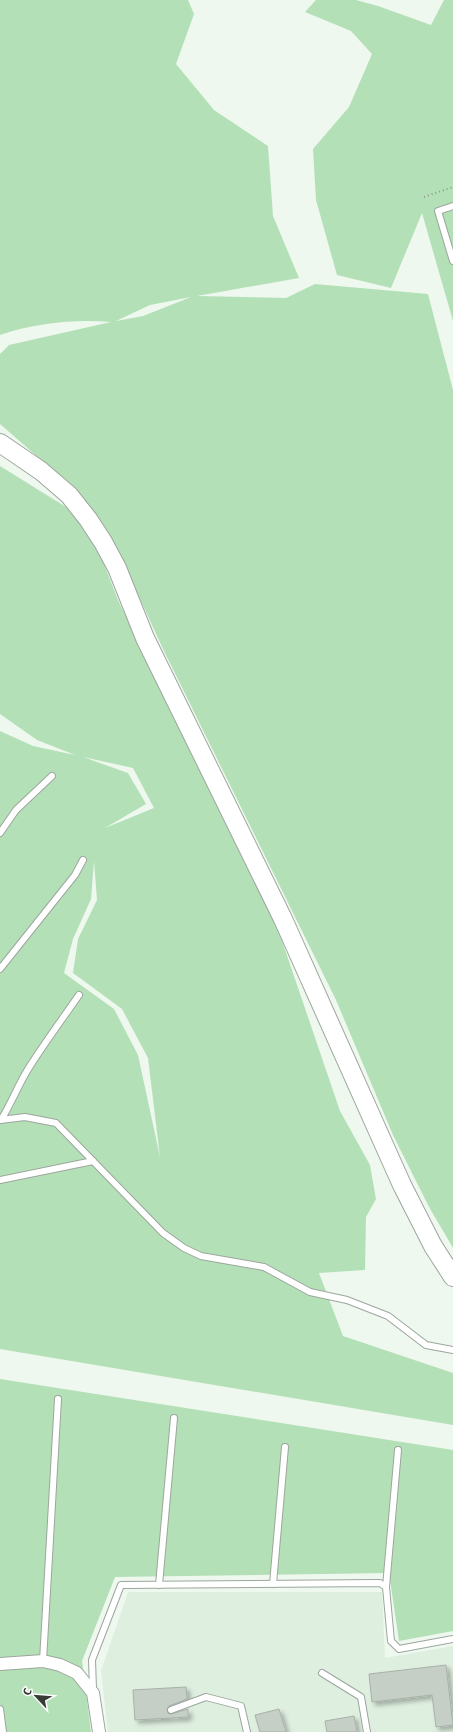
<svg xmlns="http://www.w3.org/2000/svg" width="453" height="1732" viewBox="0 0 453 1732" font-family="'Fira Sans',sans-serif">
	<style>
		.built { fill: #deeedf }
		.green { fill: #b4e0b7; fill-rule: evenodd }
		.building { fill: #c6cfc6; stroke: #a8b1a9; filter: url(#shadow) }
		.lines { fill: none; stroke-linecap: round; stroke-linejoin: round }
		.service-casing { stroke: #9da69e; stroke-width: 8 }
		.minor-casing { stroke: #9da69e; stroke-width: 14 }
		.primary-casing { stroke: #9da69e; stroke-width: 20 }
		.path { stroke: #8f968f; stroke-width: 2; stroke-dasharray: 1 3; stroke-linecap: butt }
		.service { stroke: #fff; stroke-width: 6 }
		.minor { stroke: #fff; stroke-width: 12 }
		.primary { stroke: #fff; stroke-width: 18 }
	</style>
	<defs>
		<filter id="shadow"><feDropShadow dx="3.5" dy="3.5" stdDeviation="2" flood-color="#0004"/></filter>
	</defs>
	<rect width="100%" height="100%" fill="#eef8ee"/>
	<path class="built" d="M128,1592h254l3,66 68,-12v86h-345l-7,-61z"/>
	<g class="green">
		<path d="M0,0h188l6,14 -18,50 38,46 54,36 5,70 26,62 -102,18 89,2 29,-14 113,10 25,96v858l-24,-41 -36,-72 -57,-135 -173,-351 -34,-74 -73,-102 -56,-49v-70l9,-9 102,-23c-35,-3 -77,1 -111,13zM191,297l-48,19 -27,5 34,-16z"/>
		<path d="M316,0h40l22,6 53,19 13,-25h9v321l-31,-108 -31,75 -54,-13 -21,-75 -3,-51 36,-42 23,-53 -21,-23 -46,-19z"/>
		<path d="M0,466l74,46 25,39 19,49 59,124 57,112 46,99 60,176 30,54 6,34 -10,18 -1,53 -46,3 24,63 110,37v52l-453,-76v-618l33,15 42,9 -38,-15 -37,-26zM83,757l50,11 21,40 -49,20 41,-24 -18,-31zM94,861l3,39 -19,39 -5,34 49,36 26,49 12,99 -22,-102 -24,-46 -50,-36 9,-34 18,-40z"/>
		<path d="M0,1379l453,71v181l-54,10 -10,-68 -274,4 -33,84 9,71h-91z"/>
	</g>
	<g class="building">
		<path d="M446,1665l7,60 -17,2 -4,-32 -60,7 -3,-28z"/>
		<path d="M186,1687l1,12 -18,7 -2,4 1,3 3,1 17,-5v8l-53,3 -2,-30z"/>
		<path d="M279,1709l7,23h-26l-5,-17z"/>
		<path d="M354,1716l3,16h-30l-2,-11z"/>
	</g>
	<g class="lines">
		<defs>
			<g id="service">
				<path d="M453,206l-15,5 15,50"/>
				<path d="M0,833l16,-23 36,-34"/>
				<path d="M0,969l75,-94 8,-15"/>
				<path d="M0,1120l25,-3 31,6 107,110 21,15 17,8 63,11 46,25 37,8 41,16 38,29 27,5"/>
				<path d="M1,1120c11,-18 18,-37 29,-54 16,-25 33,-48 49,-71"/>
				<path d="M0,1180l93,-19"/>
				<path d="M273,1584l12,-137"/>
				<path d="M159,1585l15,-167"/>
				<path d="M386,1587l12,-137"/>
				<path d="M43,1661l15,-262"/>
				<path d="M322,1673l39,24 6,35"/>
				<path d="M93,1689l-1,-29 29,-75 259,-2 6,4 5,54 8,8 54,-10"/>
				<path d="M0,1709l3,23"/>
				<path d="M171,1710l35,-13 35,9 6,26"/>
			</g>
			<path id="minor" d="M0,1664l43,-3 17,4 17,8 16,20 6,39"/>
			<path id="primary" d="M0,443l41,28 28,24 19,24 15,23 14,26 28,70 138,281 119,266 31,61 20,31"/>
		</defs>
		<use href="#service" class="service-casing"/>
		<use href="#minor" class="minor-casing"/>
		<use href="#primary" class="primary-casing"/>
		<path class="path" d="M424,197l29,-10"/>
		<use href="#service" class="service"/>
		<use href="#minor" class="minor"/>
		<use href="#primary" class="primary"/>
	</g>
	<g transform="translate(36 1696) rotate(296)" stroke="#ffffff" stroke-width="3" paint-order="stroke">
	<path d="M0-3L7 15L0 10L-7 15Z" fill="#373b37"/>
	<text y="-6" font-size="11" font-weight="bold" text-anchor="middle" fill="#373b37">С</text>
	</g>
</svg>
